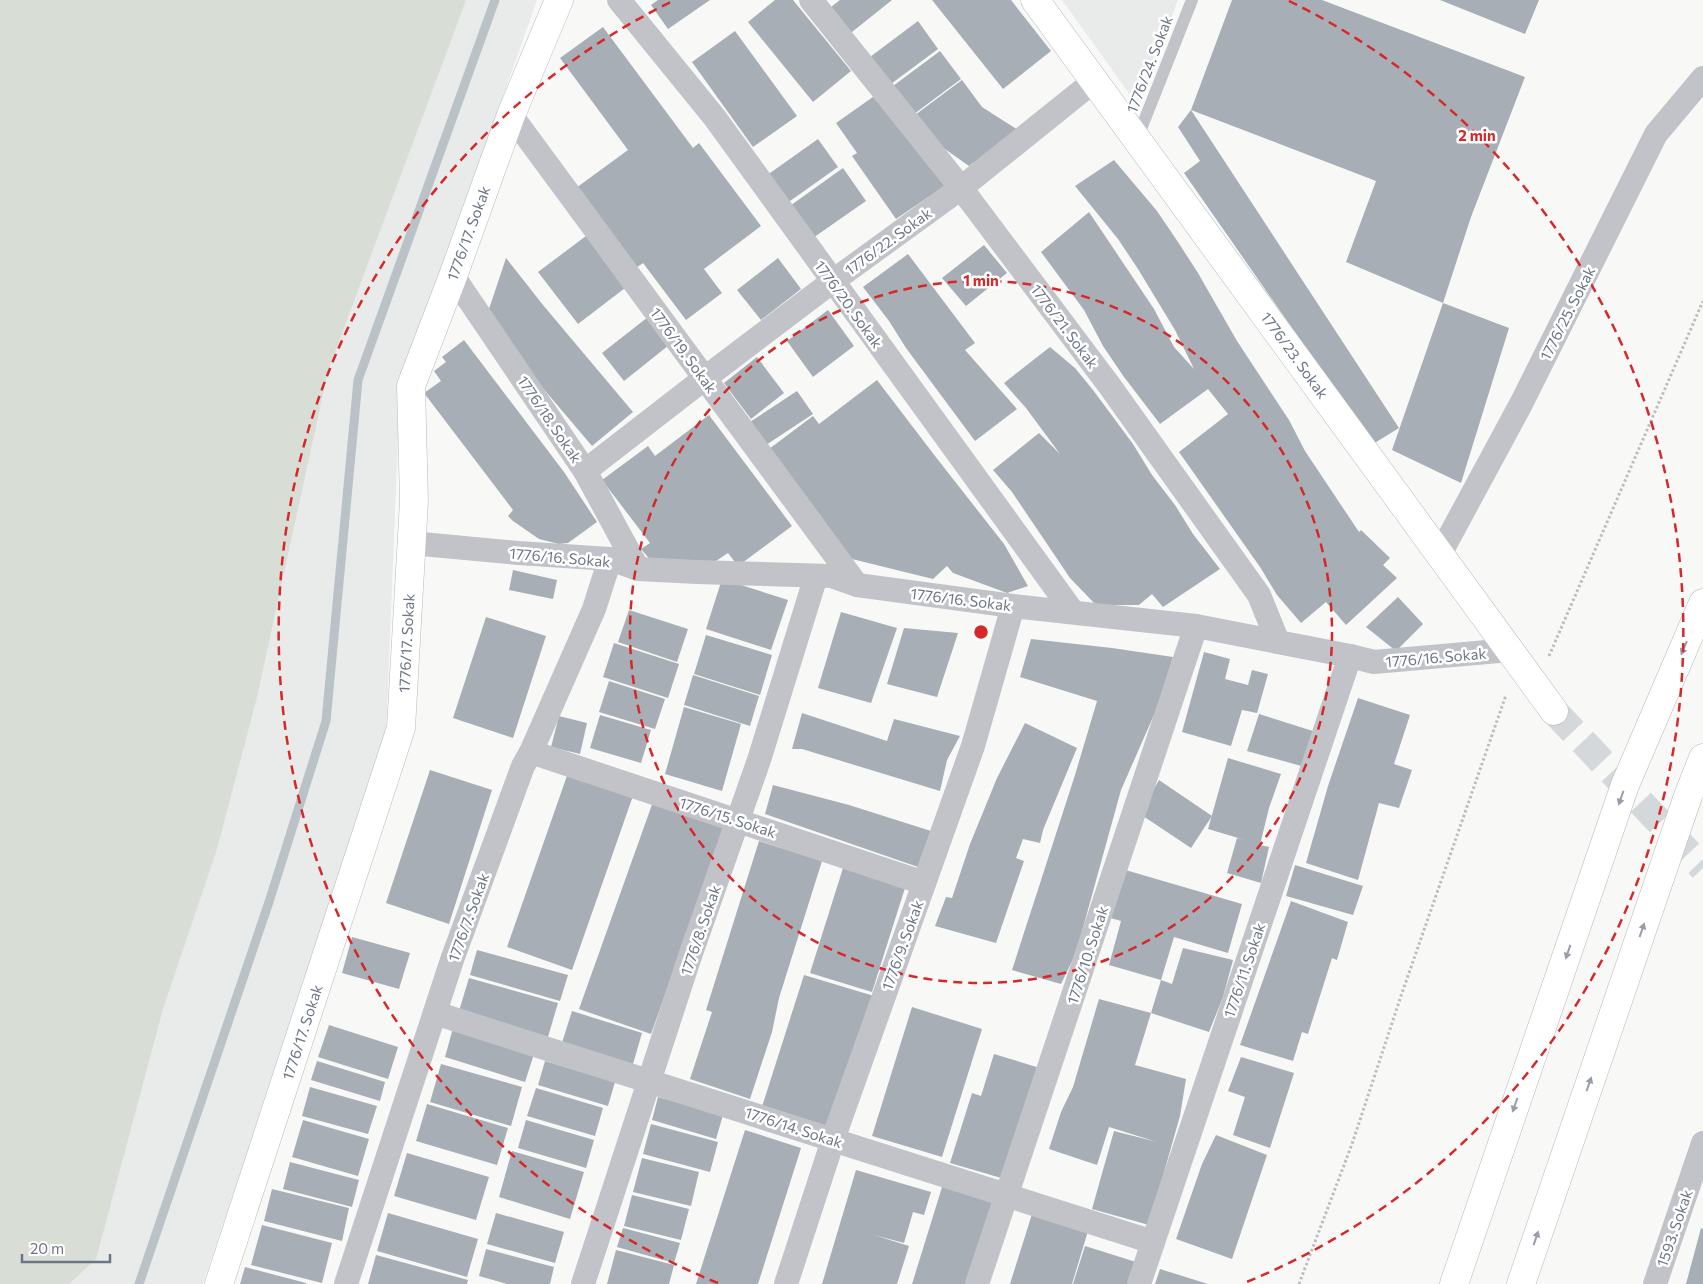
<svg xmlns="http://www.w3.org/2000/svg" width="1703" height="1284" viewBox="0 0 1703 1284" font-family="Commissioner,sans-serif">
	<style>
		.built { fill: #e9eaea }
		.green { fill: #d8ddd6 }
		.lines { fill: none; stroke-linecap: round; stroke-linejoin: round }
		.stream { stroke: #bac2c8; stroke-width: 9 }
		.building { fill: #a8aeb5 }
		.secondary-tunnel { stroke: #d5d8da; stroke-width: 28; stroke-dasharray: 28 14; stroke-linecap: butt }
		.secondary-casing { stroke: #b6b9be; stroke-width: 29 }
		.highway-casing { stroke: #b4b7bb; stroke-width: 29 }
		.path { stroke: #bbbdc0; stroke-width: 3; stroke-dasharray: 2.5 2.5; stroke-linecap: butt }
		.lane { stroke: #c1c3c8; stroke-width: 12 }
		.street { stroke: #c1c3c8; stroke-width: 24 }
		.secondary { stroke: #fff; stroke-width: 28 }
		.highway { stroke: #fff; stroke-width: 28 }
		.oneway { fill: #979eaa }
		.ring { fill: none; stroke: #d62828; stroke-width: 2.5; stroke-dasharray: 9 6 }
		.labels { text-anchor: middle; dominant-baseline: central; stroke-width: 5; stroke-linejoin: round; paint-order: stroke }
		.street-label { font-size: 15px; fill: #6b7585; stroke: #fff }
		.centre { fill: #d62828; stroke: #fff; stroke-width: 2.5 }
		.ring-label { font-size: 15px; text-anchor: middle; font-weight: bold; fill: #d62828; stroke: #fff; stroke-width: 5; stroke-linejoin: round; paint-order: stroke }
	</style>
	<rect width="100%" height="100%" fill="#f8f9f7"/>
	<g class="built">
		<path d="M0,0h537l-137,390 -14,345 -183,549h-203z"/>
		<path d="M1062,0h116l-39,107z"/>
	</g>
	<path class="green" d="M0,0h466l-138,371 -71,326 -40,152 -54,160 -67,250 -27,25h-69z"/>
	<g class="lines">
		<path class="stream" d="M139,1284l130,-382 57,-181 32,-341 137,-380"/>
	</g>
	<g class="building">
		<path d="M658,0h52l-42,29 -17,-24z"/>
		<path d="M775,0h18l58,71 -38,31 -65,-80z"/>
		<path d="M840,0h52l-45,36 -20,-26z"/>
		<path d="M932,0h79l40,51 -48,38z"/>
		<path d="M1232,0h90l203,77 -54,140 -28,86 -97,-41 30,-81 -185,-71 208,318 -26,16 -189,-271 16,-12 -22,-34 13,-17z"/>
		<path d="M1440,0h99l-14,34z"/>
		<path d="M918,21l20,28 -47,35 -21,-27z"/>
		<path d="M603,27l90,121 6,-5 62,83 -57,43 18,24 -36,27 -43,-57 -7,5 -60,-80 52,-38 -68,-92z"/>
		<path d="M735,31l62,85 -44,31 -61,-85z"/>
		<path d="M940,51l21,28 -47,35 -21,-28z"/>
		<path d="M962,80l20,27 36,23 -49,36 -34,-24 -20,-27z"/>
		<path d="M880,92l66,93 -50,34 -44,-63 5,-3 -21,-30z"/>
		<path d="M818,139l20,28 -55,39 -20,-28z"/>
		<path d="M1114,160l43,51 21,31 20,31 39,68 52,79 16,31 54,81 2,-2 29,28 -7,7 14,13 -51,47 -20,-23 -25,21 -24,-28 -17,-28 -81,-115 49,-38 -20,-25 -48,35 -36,-47 -21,-31 -19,-36 -43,-58 48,-40 65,97 20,38 20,22 -19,-39 -37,-61 -20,-30 -43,-53z"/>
		<path d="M843,168l23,33 -56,39 -23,-32z"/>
		<path d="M586,236l39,52 -47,36 -40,-52z"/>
		<path d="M984,245l23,28 -41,33 -24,-28z"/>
		<path d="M908,254l67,89 -10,7 52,59 -42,32 -69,-93 -17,-27 -26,-34z"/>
		<path d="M506,258l37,47 90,107 -41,34 -90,-106 -15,-25z"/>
		<path d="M778,258l23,31 -40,31 -24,-30z"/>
		<path d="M1443,303l66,25 -48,155 -69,-33z"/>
		<path d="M828,310l26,36 -41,31 -26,-36z"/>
		<path d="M648,317l21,28 -45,36 -22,-28z"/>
		<path d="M464,340l100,132 33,50 -29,21 -9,1 -20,-5 -26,-18 -5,-5 5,-6 -89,-117 17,-12 -7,-10 12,-9 -4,-5z"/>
		<path d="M1050,347l25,21 18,22 40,54 19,31 23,30 18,29 27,35 -57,38 -11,-13 -13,11h-43l-26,-27 -58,-86 -19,-22 46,-37 21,21 -34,-46 -22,-25z"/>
		<path d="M757,357l27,36 -33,26 -27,-36z"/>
		<path d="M877,380l58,76 69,88 24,42 -21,7 -54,-20 -6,-7 -14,13 -81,-20 -83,-110 44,-33 6,8z"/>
		<path d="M797,391l16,23 -47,31 -16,-23z"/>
		<path d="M709,415l83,111 -54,40 -10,-13 -24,16 -51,-6 -12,-14 9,-6 -48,-63 46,-34 7,10z"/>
		<path d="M513,570l44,10 -4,19 -44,-9z"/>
		<path d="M722,579l66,21 -17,50 -65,-21z"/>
		<path d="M1398,597l25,27 -27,27 -30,-24z"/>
		<path d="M629,610l59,19 -11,33 -59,-20z"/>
		<path d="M841,612l56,16 -26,75 -53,-15z"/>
		<path d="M486,617l60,19 -33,102 -60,-20z"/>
		<path d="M904,628l54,5 -21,64 -50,-13z"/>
		<path d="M706,635l66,20 -12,40 -66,-21z"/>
		<path d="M1031,639l81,9 61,9 -16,51 -36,82 -45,163 -15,31 -49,-14 63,-195 22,-74 -77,-24z"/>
		<path d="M614,643l65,21 -11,34 -65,-21z"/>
		<path d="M1204,652l26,7 -5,20 23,6 4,-15 16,4 -11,39 -15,-3 -11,36 -49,-14z"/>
		<path d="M693,675l66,21 -9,30 -66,-21z"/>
		<path d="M609,681l56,18 -10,30 -56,-17z"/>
		<path d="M1358,698l52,17 -16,49 18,6 -13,38 -20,-5 -21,77 -52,-17 22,-77z"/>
		<path d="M684,707l57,17 -19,67 -57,-17z"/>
		<path d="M802,713l85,28 7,-22 66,17 -13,24 -7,31 -138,-42h-10z"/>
		<path d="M1259,714l57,18 -11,35 -58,-16z"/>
		<path d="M600,715l51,15 -10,33 -51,-15z"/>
		<path d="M559,716l28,7 -7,31 -29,-7z"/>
		<path d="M1025,723l52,25 -34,82 -3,13 -17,-4 -7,19 8,3 -28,82 -61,-17 11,-29 6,1 18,-54 27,-66z"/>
		<path d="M1228,758l53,16 -12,34 -9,37 9,2 -8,36 -34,-10 10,-35 8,2 -37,-11z"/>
		<path d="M430,770l62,20 -43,134 -63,-21z"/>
		<path d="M569,770l65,23 -62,177 -65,-23z"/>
		<path d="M1159,780l53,36 -21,32 -51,-34z"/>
		<path d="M773,785l76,20 82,26 -13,36 -153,-53z"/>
		<path d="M654,799l72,26 -75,209 -72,-25z"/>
		<path d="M759,841l63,20 -43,137 -7,34 -22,67 -60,-20 22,-67 -6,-2z"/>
		<path d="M1295,865l68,21 -10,29 -67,-19z"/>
		<path d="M843,868l62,20 -33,104 -62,-19z"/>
		<path d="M1122,869l120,35 -14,49 -54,-16 -13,43 -52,-15 12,-44 -14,-4z"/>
		<path d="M1291,901l57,21 -11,38 -5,-2 -24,76 -6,-2 -9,29 -53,-16z"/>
		<path d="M352,937l58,16 -11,36 -57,-16z"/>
		<path d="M1183,948l50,12 -10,37 -14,35 -58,-19 10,-33 11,4z"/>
		<path d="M477,950l91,25 -8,26 -90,-26z"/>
		<path d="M804,975l70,21 -46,138 -68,-21z"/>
		<path d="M469,978l89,25 -10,34 -89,-26z"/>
		<path d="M1099,999l52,14 -16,52 51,14 -6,37 -31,109 -57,-16 22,-78 43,11 -48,-15 -12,38 -48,-16 12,-37 12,-25z"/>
		<path d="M912,1007l70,22 -40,128 -70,-21z"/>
		<path d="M572,1011l70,22 -11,38 -71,-22z"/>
		<path d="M329,1025l69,22 -10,32 -70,-22z"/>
		<path d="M453,1028l81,26 -9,28 -80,-25z"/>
		<path d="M994,1054l49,15 -35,111 -58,-17 22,-70 9,3z"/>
		<path d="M1241,1057l53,16 -24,75 -37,-13 12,-38 -17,-6z"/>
		<path d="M317,1061l68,21 -5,19 -69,-21z"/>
		<path d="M545,1061l70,21 -7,24 -70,-21z"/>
		<path d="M441,1064l81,23 -11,39 -81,-24z"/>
		<path d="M310,1087l67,19 -9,28 -66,-18z"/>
		<path d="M536,1088l67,20 -8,28 -68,-20z"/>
		<path d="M658,1097l65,18 -7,24 -64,-19z"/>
		<path d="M427,1104l81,24 -11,37 -81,-24z"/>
		<path d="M303,1120l66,19 -11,37 -66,-19z"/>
		<path d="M526,1120l68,20 -8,28 -68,-20z"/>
		<path d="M651,1124l67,18 -8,30 -67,-18z"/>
		<path d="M745,1130l56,18 -43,136h-62z"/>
		<path d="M1216,1135l51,20 -35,104 -56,-20 26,-75z"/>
		<path d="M512,1151l72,21 -14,47 -71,-22z"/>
		<path d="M407,1153l82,24 -13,43 -82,-24z"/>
		<path d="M642,1158l57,14 -8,34 -58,-14z"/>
		<path d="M290,1162l69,18 -7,27 -69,-18z"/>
		<path d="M856,1170l75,22 -7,23 -11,-3 -9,31 -30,-8 35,11 -12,38h-75z"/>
		<path d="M943,1184l54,17 -26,83h-59z"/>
		<path d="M272,1189l77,19 -7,33 -78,-20z"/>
		<path d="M632,1195l57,14 -8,31 -57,-14z"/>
		<path d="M388,1213l90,26 -11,38 -90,-26z"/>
		<path d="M496,1213l68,19 -9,31 -68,-19z"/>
		<path d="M1032,1214l56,17 -16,53h-62z"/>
		<path d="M262,1225l70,18 -10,40 -71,-18z"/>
		<path d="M623,1228l57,15 -6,20 -57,-16z"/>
		<path d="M1701,1228l2,1v55h-17z"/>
		<path d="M1085,1246l51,16 -6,22h-57z"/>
		<path d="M486,1249l68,18 -4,17h-43l-28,-8z"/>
		<path d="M616,1250l58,15 -5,19h-62z"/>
		<path d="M376,1255l92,25 -1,4h-99z"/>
		<path d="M245,1267l61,16v1h-66z"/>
		<path d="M1160,1269l48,15h-53z"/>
	</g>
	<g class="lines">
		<path class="secondary-tunnel" d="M1554,711l149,157"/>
		<defs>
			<g id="secondary">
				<path d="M1035,0l519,711"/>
				<path d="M219,1284l182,-556 13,-227 -3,-115 42,-110 58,-161 48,-115"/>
			</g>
			<g id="highway">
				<path d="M1454,1284l171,-499 78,-182"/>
				<path d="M1521,1284l167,-488 15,-38"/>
			</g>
		</defs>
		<use href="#secondary" class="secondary-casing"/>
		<use href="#highway" class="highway-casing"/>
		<g class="path">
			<path d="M1549,656l154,-355"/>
			<path d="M1299,1284l53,-140 50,-151 104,-298"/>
		</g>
		<path class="lane" d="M1137,139l55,-139"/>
		<g class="street">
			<path d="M619,0l96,118 358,494"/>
			<path d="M811,0l150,188 148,197 150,210 19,47"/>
			<path d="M511,115l346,470"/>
			<path d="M453,276l132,195 53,98"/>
			<path d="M585,471l120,-93 128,-97 128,-93 133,-107"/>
			<path d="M411,543l107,10 92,6 28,10 59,3 134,4 26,9 156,21 183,20 154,30 24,6 136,-12"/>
			<path d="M1440,554l81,-150 135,-270 47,-56"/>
			<path d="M531,752l393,131"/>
			<path d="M435,1013l718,229"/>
			<path d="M346,1284l106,-324 71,-194 8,-14 63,-143 16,-50"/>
			<path d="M583,1284l106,-325 70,-199 57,-184"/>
			<path d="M786,1284l50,-153 137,-385 40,-140"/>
			<path d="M977,1284l219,-658"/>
			<path d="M1139,1284l211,-628"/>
			<path d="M1655,1284l48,-141"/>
		</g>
		<use href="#secondary" class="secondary"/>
		<use href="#highway" class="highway"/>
	</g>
	<defs><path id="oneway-solid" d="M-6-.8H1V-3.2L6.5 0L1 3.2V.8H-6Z" transform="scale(1.25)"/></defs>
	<g class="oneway">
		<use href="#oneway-solid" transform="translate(1684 648) rotate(113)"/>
		<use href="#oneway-solid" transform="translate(1621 798) rotate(109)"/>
		<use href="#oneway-solid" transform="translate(1642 930) rotate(-71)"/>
		<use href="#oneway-solid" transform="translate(1568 952) rotate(109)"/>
		<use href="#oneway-solid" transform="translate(1589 1084) rotate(-71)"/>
		<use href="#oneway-solid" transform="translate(1515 1105) rotate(109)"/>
		<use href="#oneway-solid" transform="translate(1536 1238) rotate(-71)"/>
	</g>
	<g class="ring">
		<circle cx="981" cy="632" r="351"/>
		<path d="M718 1283A702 702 0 0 1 673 1M1289 1A702 702 0 0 1 1244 1283"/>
	</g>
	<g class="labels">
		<g class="street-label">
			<text transform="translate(1149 64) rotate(-69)">1776/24. Sokak</text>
			<text transform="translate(468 233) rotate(-70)">1776/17. Sokak</text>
			<text transform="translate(888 241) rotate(-36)">1776/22. Sokak</text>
			<text transform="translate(849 304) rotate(54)">1776/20. Sokak</text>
			<text transform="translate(1567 313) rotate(-63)">1776/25. Sokak</text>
			<text transform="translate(1065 326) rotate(53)">1776/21. Sokak</text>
			<text transform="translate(684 350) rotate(54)">1776/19. Sokak</text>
			<text transform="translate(1295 355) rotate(54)">1776/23. Sokak</text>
			<text transform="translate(550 419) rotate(56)">1776/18. Sokak</text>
			<text transform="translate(560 557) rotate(5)">1776/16. Sokak</text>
			<text transform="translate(961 599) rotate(7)">1776/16. Sokak</text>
			<text transform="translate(406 643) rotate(-87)">1776/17. Sokak</text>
			<text transform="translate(1436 657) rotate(-5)">1776/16. Sokak</text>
			<text transform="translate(728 817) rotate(18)">1776/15. Sokak</text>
			<text transform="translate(468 917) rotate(-70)">1776/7. Sokak</text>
			<text transform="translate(700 930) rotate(-71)">1776/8. Sokak</text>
			<text transform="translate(902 945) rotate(-70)">1776/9. Sokak</text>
			<text transform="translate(1087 955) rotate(-72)">1776/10. Sokak</text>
			<text transform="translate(1244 970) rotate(-71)">1776/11. Sokak</text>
			<text transform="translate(302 1032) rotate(-72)">1776/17. Sokak</text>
			<text transform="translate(794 1127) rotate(18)">1776/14. Sokak</text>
			<text transform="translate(1674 1228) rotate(-71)">1593. Sokak</text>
		</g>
	</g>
	<circle cx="981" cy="632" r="8" class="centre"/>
	<g class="ring-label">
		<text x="1477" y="141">2 min</text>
		<text x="981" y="286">1 min</text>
	</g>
	<path d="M22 1254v8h88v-8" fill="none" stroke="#6b7585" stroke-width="2.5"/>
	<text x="30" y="1254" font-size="15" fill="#6b7585" stroke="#ffffff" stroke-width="4" paint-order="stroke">20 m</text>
</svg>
